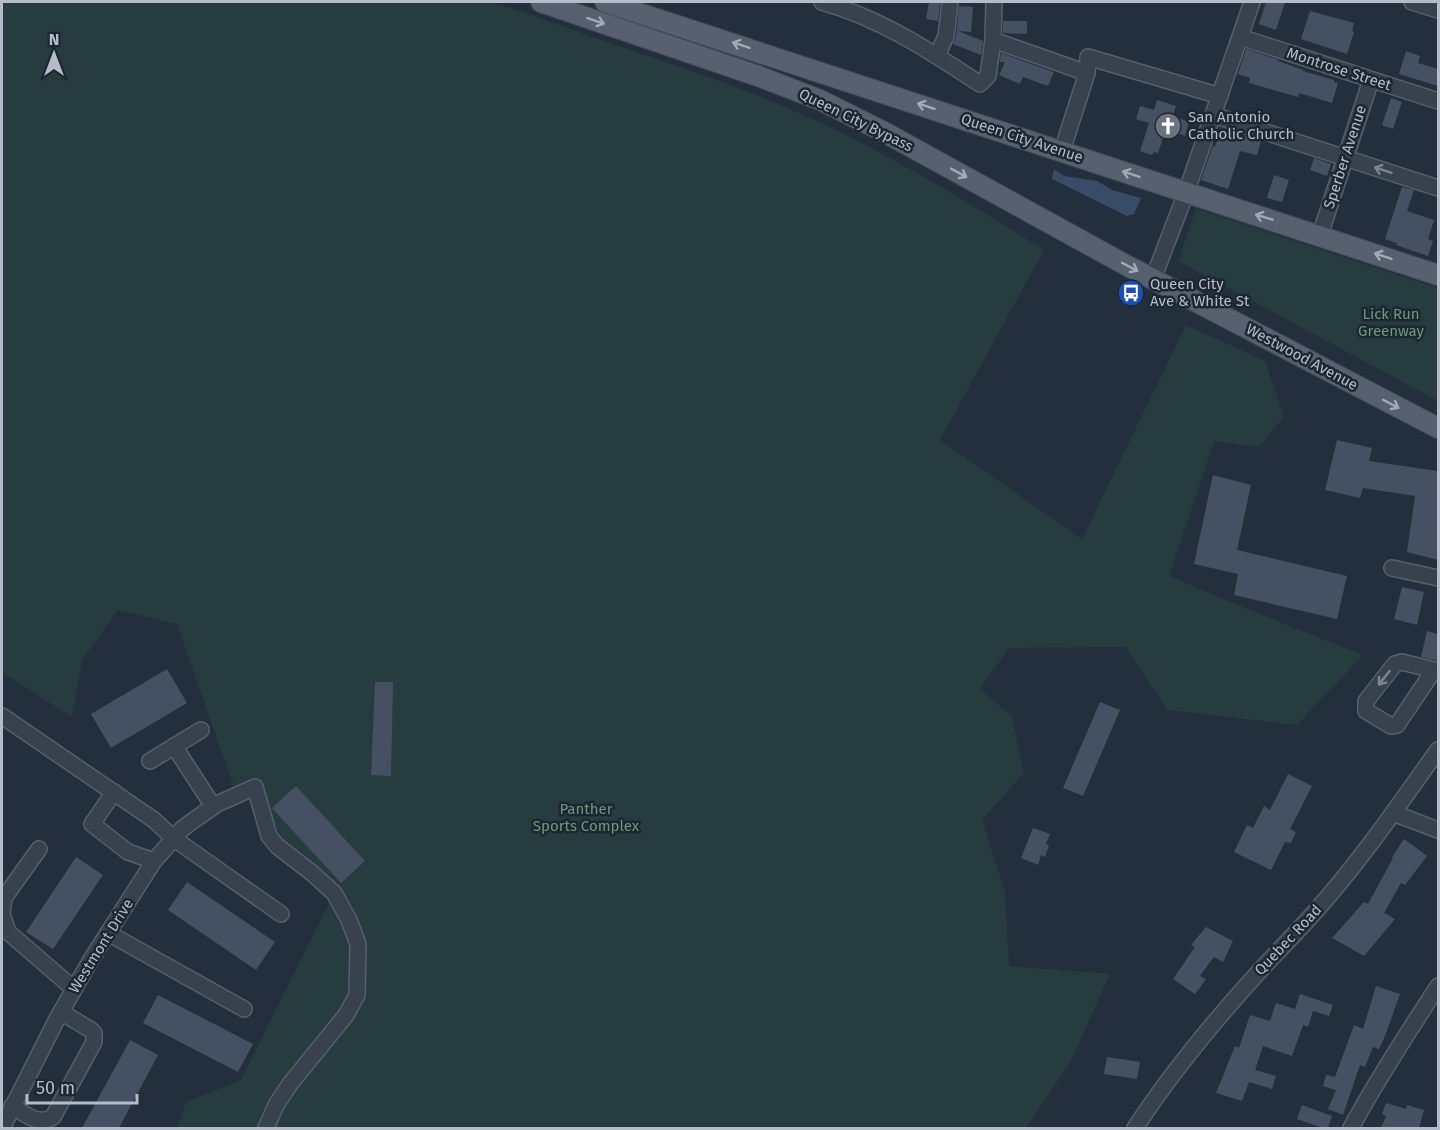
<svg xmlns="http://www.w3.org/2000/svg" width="1440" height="1130" viewBox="0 0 1440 1130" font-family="'Fira Sans',sans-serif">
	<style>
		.green { fill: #263c3f }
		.water { fill: #394c67 }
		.building { fill: #455162 }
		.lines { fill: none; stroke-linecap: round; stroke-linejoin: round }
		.minor-casing { stroke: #565f6c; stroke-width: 18 }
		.major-casing { stroke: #414a57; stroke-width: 22 }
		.minor { stroke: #38414e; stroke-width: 15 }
		.major { stroke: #56606e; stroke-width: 20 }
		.oneway { stroke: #a1aab7 }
		.oneway2 { stroke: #7c8592 }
		.labels { text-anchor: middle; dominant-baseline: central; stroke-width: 5; stroke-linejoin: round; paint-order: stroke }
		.street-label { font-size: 15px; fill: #b4bcc9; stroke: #1d2633 }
		.poi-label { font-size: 15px; fill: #b4bcc9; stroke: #1d2633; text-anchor: start }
		.park-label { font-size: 15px; fill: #6b9a76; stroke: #1d2633 }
	</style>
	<rect width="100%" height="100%" fill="#242f3e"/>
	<g class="green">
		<path d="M2,2h487c41,11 80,27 121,41 70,24 141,47 209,79 78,37 152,81 225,128l-104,190 142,99 104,-214 79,36 19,56 -25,30 -45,-6 -45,135 115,48 79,31 -66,70 -130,-15 -41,-63 -117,1 -29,41 32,27 12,57 -42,47 23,72 4,74 101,8 -40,89 -44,65h-848l8,-26 55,-22 93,-187 -57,-47 -22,-58 -18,8 -60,-172 -59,-14 -36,50 -10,57 -70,-45z"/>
		<path d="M1196,209l242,79v113l-260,-140z"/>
	</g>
	<path class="water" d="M1054,169l10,7 33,5 15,9 29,8 -7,16 -7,2 -75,-37z"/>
	<g class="building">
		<path d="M929,2h11l-2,19 -12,-2z"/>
		<path d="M1266,2h19l-9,28 -17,-6z"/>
		<path d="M959,6l14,1 -2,25 -13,-1 25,10 -2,14 -28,-11 3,-7z"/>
		<path d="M1310,11l44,12 -2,8 2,1 -7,22 -46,-15z"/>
		<path d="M1003,21h24v13l-24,-1z"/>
		<path d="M1246,49l33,11 -1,1 25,9v1l31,9v2l4,1 -6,20 -33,-10 -1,4 -49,-14 1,-5 -12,-4z"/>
		<path d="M1406,51l14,5 -2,7 20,6v17l-39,-12z"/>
		<path d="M1001,53l53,19 -6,14 -25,-9 -3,7 -21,-9 6,-13h-5z"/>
		<path d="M1391,98l11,4 -9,27 -11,-4z"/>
		<path d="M1157,100l19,6 -3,10 16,6 -4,14 -19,-7 -8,24 -4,-1 -2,3 -12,-4 9,-28 -13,-4 4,-13 14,4z"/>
		<path d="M1221,128l40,13 -4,14 -17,-4 -12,38 -27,-9 12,-34 2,1z"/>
		<path d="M1314,158l17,6 -4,12 -17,-6z"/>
		<path d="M1274,175l15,5 -7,22 -15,-4z"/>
		<path d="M1402,187l12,3 -7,21 27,9 -6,19 5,2 -5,15 -32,-11 1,-2 -12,-4z"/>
		<path d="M1337,440l35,8 -3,13 69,10v89l-31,-8 8,-56 -52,-8 -3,10 -35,-8z"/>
		<path d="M1213,475l38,10 -14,65 110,26 -10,43 -103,-24 4,-21 -44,-10z"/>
		<path d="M1402,587l22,5 -7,33 -23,-6z"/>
		<path d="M1427,631l11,3v27l-17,-4z"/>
		<path d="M167,669l20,34 -76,45 -20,-34z"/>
		<path d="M375,682h18l-2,94 -20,-1z"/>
		<path d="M1100,702l20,8 -37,86 -20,-8z"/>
		<path d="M1288,774l24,12 -22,43 6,3 -5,11 -6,-1 -14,28 -37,-18 13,-27 6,3 11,-22 6,4z"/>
		<path d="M296,786l69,75 -24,22 -69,-75z"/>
		<path d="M1033,828l17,6 -4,10 3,1 -4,12 -4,-2 -3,10 -17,-7z"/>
		<path d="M1404,839l23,17 -22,29 -4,-2 -17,30 11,6 -31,37 -32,-18 32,-36 4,2 25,-46 -1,-1z"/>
		<path d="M76,857l27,18 -50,74 -27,-17z"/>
		<path d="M187,882l88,60 -19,28 -88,-60z"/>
		<path d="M1206,927l27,14 -10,21 -9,-5 -14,19 6,3 -11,15 -22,-15 22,-32 -4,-2z"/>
		<path d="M1376,986l24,8 -15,42 -6,13 -6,-2 -8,20 -5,-2 -17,50 -15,-6 8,-19 -13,-4 3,-11 9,2 19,-52 9,4z"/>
		<path d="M1300,994l33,11 -4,11 -16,-5 -5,16 -5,-2 -11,31 -29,-10 -8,24 21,6 -4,13 -23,-7 -7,19 -26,-8 19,-47 4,2 11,-33 20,6 6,-18 19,6z"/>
		<path d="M158,995l95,49 -15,28 -95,-49z"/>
		<path d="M130,1040l28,15 -39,73h-37z"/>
		<path d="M1107,1057l33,5 -3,17 -33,-5z"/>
		<path d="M1386,1103l20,6 1,-4 17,5 -5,18h-38l5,-12 -4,-2z"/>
		<path d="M1302,1105l30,11 -4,12h-5l-26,-9z"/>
	</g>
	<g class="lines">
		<defs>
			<g id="minor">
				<path d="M822,2c58,16 108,49 158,82l8,-8 5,-36 1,-38"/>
				<path d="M1412,2l26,8"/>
				<path d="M1240,37l198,64"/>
				<path d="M993,40l94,33"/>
				<path d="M937,56l9,-20 4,-34"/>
				<path d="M1213,115l225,73"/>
				<path d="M1062,151l25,-78 1,-16 132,39"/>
				<path d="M1320,235l51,-155"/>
				<path d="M1153,279l33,-86 66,-191"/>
				<path d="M1392,568l46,10"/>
				<path d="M1434,670l-37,55 -6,1 -25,-15v-10l29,-37 7,-2 36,9"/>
				<path d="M2,716l152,104 19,18 108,76"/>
				<path d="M174,746l39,60"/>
				<path d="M150,761l51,-31"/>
				<path d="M114,792l-22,32 36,28 26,9"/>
				<path d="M1393,813l45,17"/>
				<path d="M2,913l2,-15 35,-49"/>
				<path d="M2,914l6,18 66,57"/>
				<path d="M108,933l136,76"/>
				<path d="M12,1106c14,8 25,20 41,11l41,-75v-9l-3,-3 -30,-18"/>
				<path d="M2,1128l56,-111 34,-59 62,-97 28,-32 12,-9 23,-16 38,-17 14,49 8,10 35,27 22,20 15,27 9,24 -1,51 -11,20 -56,69 -14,21 -10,23"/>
				<path d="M1135,1128c38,-58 84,-113 131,-164 16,-17 32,-33 47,-50 46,-51 85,-108 125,-164"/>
				<path d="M1351,1128c26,-49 57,-95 87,-142"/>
			</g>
			<g id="major">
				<path d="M541,2l217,74 62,24 64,32 240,132 314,164"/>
				<path d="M605,2l833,273"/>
			</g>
		</defs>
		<use href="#minor" class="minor-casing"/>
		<use href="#major" class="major-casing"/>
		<use href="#minor" class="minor"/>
		<use href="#major" class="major"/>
	</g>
	<defs><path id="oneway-shaft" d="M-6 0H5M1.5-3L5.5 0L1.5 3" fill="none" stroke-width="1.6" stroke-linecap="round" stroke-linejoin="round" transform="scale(1.5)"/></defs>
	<g class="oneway">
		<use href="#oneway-shaft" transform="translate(596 21) rotate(19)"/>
		<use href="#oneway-shaft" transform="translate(741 45) rotate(-162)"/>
		<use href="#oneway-shaft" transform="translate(926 106) rotate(-162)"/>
		<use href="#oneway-shaft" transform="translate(959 173) rotate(29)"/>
		<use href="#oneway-shaft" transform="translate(1131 174) rotate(-162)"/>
		<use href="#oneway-shaft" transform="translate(1264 217) rotate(-163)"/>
		<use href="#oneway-shaft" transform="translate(1383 256) rotate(-161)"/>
		<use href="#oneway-shaft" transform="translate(1130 267) rotate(28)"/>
		<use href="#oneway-shaft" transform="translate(1391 404) rotate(28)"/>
	</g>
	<g class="oneway2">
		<use href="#oneway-shaft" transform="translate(1383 170) rotate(-162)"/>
		<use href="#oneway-shaft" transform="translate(1384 678) rotate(128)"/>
	</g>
	<defs>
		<symbol id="church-disc" viewBox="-11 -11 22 22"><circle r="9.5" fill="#6b7280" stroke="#1d2633"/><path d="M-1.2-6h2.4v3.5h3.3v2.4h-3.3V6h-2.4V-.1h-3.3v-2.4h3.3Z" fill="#fff"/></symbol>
		<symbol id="bus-disc" viewBox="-11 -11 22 22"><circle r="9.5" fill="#1a4fb4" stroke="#1d2633"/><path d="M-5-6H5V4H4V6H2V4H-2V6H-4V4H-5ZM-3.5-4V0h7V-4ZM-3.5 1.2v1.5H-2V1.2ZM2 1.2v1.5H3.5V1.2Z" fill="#fff"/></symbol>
	</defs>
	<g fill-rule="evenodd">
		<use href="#church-disc" x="1153" y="111" width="30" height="30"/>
		<use href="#bus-disc" x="1116" y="278" width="30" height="30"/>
	</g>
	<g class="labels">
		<g class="street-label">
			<text transform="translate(1339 69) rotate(18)">Montrose Street</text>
			<text transform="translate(856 120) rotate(26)">Queen City Bypass</text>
			<text transform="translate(1022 138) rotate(18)">Queen City Avenue</text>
			<text transform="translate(1345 157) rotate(-72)">Sperber Avenue</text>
			<text transform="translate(1302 357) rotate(28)">Westwood Avenue</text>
			<text transform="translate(1288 940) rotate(-47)">Quebec Road</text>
			<text transform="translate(101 946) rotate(-58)">Westmont Drive</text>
		</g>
		<g class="poi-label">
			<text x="1188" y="117">San Antonio<tspan x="1188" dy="17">Catholic Church</tspan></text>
			<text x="1150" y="284">Queen City<tspan x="1150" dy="17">Ave &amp; White St</tspan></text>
		</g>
		<g class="park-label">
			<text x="1391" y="314">Lick Run<tspan x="1391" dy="17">Greenway</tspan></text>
			<text x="586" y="809">Panther<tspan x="586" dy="17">Sports Complex</tspan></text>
		</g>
	</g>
	<rect width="1440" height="1130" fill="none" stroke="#b4bcc9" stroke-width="6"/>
	<g transform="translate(54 54)" stroke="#1d2633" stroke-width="4.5" paint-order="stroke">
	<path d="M0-4.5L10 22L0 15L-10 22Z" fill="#b4bcc9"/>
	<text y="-9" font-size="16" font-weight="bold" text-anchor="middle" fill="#b4bcc9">N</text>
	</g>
	<path d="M27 1094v9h110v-9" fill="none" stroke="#b4bcc9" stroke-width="3"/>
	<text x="36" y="1094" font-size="18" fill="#b4bcc9" stroke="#1d2633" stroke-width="4.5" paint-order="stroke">50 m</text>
</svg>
